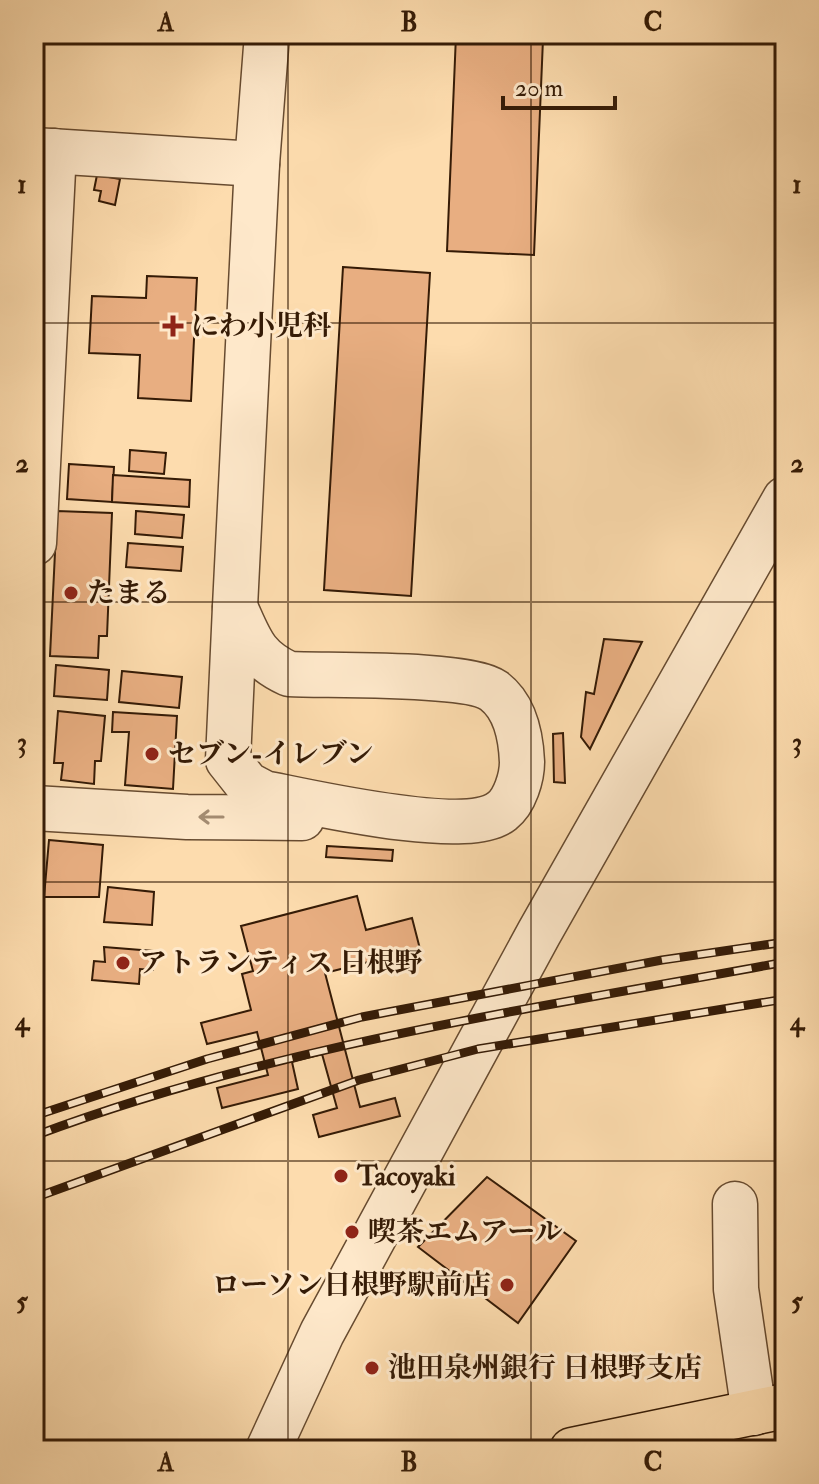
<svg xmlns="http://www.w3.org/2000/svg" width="819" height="1484" viewBox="0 0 819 1484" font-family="'IM FELL Double Pica','Noto Serif JP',serif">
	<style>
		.building { fill: #e8ae81; stroke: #351b06; stroke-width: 2 }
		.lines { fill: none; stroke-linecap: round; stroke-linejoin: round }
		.minor-casing { stroke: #674b30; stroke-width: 47 }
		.tertiary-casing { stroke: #674b30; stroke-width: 47 }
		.primary-casing { stroke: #351b06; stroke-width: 47 }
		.minor { stroke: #fee8ca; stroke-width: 44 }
		.tertiary { stroke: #fee8ca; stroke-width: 44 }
		.primary { stroke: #fddcae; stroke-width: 44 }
		.rail-casing { stroke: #351b06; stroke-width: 9 }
		.rail { stroke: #fee8ca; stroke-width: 6; stroke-dasharray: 18; stroke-linecap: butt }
		.oneway { stroke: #a48c72 }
		.grid { fill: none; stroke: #351b06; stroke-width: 2; stroke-opacity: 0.55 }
		.poi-dot { fill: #8f2418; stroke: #fee8ca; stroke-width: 3 }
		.labels { text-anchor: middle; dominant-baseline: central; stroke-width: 6; stroke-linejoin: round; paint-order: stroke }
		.poi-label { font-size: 28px; font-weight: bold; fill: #351b06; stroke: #fee8ca; text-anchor: start }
		.neatline { fill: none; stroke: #351b06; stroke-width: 3 }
		.grid-label { font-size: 26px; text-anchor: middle; font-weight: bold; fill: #351b06 }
	</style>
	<rect width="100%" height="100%" fill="#fddcae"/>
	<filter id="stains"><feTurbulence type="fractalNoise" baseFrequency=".0025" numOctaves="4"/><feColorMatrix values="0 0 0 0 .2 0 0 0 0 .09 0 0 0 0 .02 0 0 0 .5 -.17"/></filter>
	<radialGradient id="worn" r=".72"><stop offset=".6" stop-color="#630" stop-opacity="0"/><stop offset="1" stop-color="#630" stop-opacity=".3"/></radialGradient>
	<g class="building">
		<path d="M456,35l87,4 -9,216 -87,-4z"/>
		<path d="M97,175l23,4 -5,26 -16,-4 2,-10 -7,-1z"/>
		<path d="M343,267l87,6 -19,323 -87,-6z"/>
		<path d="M147,276l50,2 -6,123 -53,-3 2,-43 -51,-2 3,-57 54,2z"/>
		<path d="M130,450l36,3 -2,21 -35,-3z"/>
		<path d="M69,464l45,3 -2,35 -45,-3z"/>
		<path d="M113,475l77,5 -1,27 -77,-5z"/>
		<path d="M57,511l55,2 -5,123h-8l-1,22 -48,-2z"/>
		<path d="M136,511l48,4 -2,23 -47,-4z"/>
		<path d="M128,543l55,4 -2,24 -55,-4z"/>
		<path d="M604,639l38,3 -52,107 -9,-12 5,-45 8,2z"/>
		<path d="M56,665l53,5 -2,30 -53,-4z"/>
		<path d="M122,671l60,6 -3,31 -60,-6z"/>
		<path d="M58,711l47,5 -4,45h-6l-1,23 -33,-4 2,-17h-9z"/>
		<path d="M113,712l64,4 -4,73 -48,-4 4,-53h-17z"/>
		<path d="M563,733l2,50 -11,-1 -1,-48z"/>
		<path d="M49,840l54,5 -4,52h-55z"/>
		<path d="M327,846l66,4 -1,11 -66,-4z"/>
		<path d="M108,887l46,5 -2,33 -48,-3z"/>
		<path d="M357,896l9,34 46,-12 8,31 -95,24 35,134 35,-9 5,18 -81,21 -6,-22 24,-7 -15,-54 -30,8 6,27 -76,19 -5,-20 51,-13 -11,-43 -50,12 -6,-21 50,-13 -9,-36 11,-3 -12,-45z"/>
		<path d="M104,947l49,4v19l-13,-1 -1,15 -47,-4 2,-19 11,1z"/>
		<path d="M487,1177l89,64 -58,82 -100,-76z"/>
	</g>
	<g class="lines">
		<defs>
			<g id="minor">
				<path d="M34,150l223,14"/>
				<path d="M34,543l20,-392"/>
				<path d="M235,607c15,33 19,51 54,67 39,2 179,-2 205,17 21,16 27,46 28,71 0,15 -7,39 -20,49 -35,28 -192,-9 -238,-18l-17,-9 -19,-24z"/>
				<path d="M34,808l153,9 115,1"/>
				<path d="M735,1204l1,85 18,124"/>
				<path d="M268,1450l54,-117 217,-400 246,-434"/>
			</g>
			<path id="tertiary" d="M235,607l22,-443 10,-130"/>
			<path id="primary" d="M572,1450l213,-44"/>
		</defs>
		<use href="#minor" class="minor-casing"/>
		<use href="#tertiary" class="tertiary-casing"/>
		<use href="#primary" class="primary-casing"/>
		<use href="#minor" class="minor"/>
		<use href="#tertiary" class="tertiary"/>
		<use href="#primary" class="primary"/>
		<defs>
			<g id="rail">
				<path d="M34,1116l173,-57 155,-42 300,-57 123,-18"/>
				<path d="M34,1136c242,-91 498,-127 751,-174"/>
				<path d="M34,1198l325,-118 119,-31 307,-50"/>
			</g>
		</defs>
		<use href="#rail" class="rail-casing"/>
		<use href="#rail" class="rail"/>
	</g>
	<defs><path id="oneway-shaft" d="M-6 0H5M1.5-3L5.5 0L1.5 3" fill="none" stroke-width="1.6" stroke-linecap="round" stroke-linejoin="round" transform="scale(2)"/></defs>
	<use class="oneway" href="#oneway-shaft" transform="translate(211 817) rotate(180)"/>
	<path class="grid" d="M288,34v1416M531,34v1416M34,323h751M34,602h751M34,882h751M34,1161h751"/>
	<g class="poi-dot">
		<path d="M169 314h8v8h8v8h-8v8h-8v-8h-8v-8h8z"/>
		<circle cx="71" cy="593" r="8"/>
		<circle cx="152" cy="754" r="8"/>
		<circle cx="123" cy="963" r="8"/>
		<circle cx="341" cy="1176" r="8"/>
		<circle cx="352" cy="1232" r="8"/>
		<circle cx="507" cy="1285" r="8"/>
		<circle cx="372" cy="1368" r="8"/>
	</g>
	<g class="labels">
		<g class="poi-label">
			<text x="191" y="326">にわ小児科</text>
			<text x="87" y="593">たまる</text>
			<text x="168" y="754">セブン-イレブン</text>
			<text x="139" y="963">アトランティス 日根野</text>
			<text x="357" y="1176">Tacoyaki</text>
			<text x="368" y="1232">喫茶エムアール</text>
			<text x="491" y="1285" text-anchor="end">ローソン日根野駅前店</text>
			<text x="388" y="1368">池田泉州銀行 日根野支店</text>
		</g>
	</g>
	<rect width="819" height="1484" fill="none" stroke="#fddcae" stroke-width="88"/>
	<path d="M503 96v12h112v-12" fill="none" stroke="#351b06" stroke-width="4"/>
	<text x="515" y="96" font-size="24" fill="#351b06" stroke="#fee8ca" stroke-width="6" paint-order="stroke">20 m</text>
	<rect x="44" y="44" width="731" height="1396" class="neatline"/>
	<g class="grid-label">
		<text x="166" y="31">A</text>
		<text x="409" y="31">B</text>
		<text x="653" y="31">C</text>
		<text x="22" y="193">1</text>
		<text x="797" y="193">1</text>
		<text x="22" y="472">2</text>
		<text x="797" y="472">2</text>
		<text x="22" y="751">3</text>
		<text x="797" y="751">3</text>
		<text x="22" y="1030">4</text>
		<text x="797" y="1030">4</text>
		<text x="22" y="1310">5</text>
		<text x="797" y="1310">5</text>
		<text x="166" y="1471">A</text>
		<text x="409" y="1471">B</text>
		<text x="653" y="1471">C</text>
	</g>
	<rect width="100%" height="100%" filter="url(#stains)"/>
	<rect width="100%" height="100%" fill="url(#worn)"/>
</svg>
